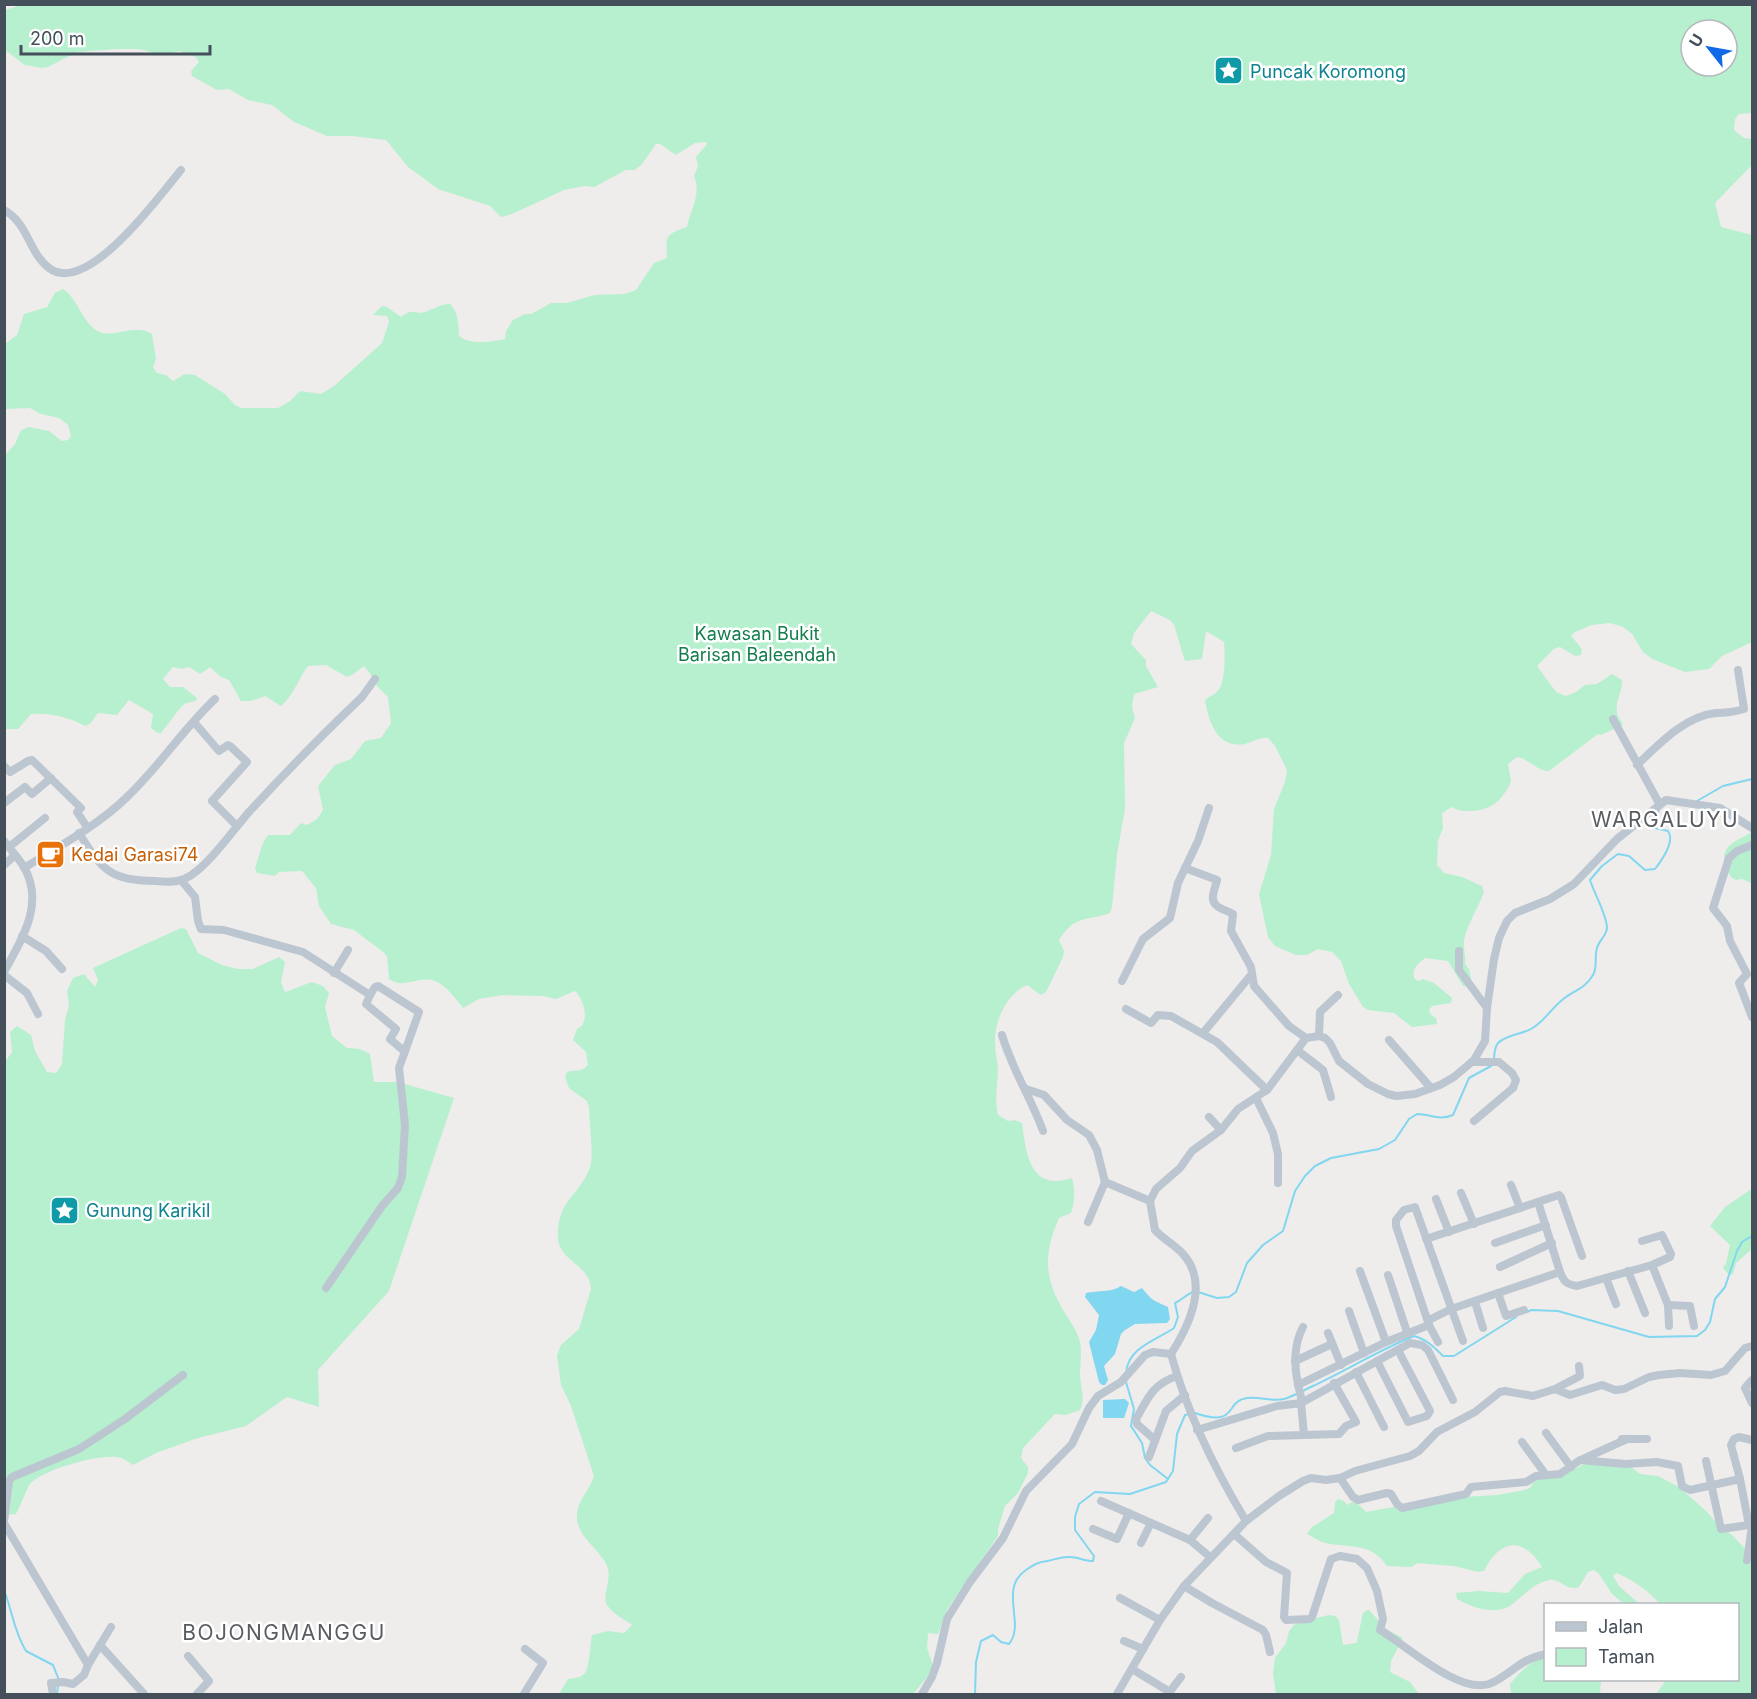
<svg xmlns="http://www.w3.org/2000/svg" width="1757" height="1699" viewBox="0 0 1757 1699" font-family="Inter,sans-serif">
	<style>
		.green { fill: #b7f0ce; fill-rule: evenodd }
		.water { fill: #81d6f0 }
		.lines { fill: none; stroke-linecap: round; stroke-linejoin: round }
		.stream { stroke: #81d6f0; stroke-width: 2 }
		.minor { stroke: #bcc6d0; stroke-width: 8 }
		.labels { text-anchor: middle; dominant-baseline: central; stroke-width: 5; stroke-linejoin: round; paint-order: stroke }
		.culture-label { font-size: 18px; fill: #0d838f; stroke: #fff; text-anchor: start }
		.park-label { font-size: 18px; fill: #127e4a; stroke: #fff }
		.food-label { font-size: 18px; fill: #c56008; stroke: #fff; text-anchor: start }
		.quarter-label { font-size: 21px; letter-spacing: 1.5px; fill: #595c61; stroke: #fff }
	</style>
	<rect width="100%" height="100%" fill="#efecec"/>
	<g class="green">
		<path d="M22,5h1730v108l-13,1 -4,5 -1,11 10,8 8,1v26l-37,38 6,24 31,8v407l-30,14 -13,13 -24,3 -33,-13 -9,-7 -11,-18 -9,-7 -13,-4 -18,2 -17,7 -4,4 11,13 -1,6 -6,1 -15,-9 -6,2 -17,17 19,26 10,4 10,-4 9,-7 12,-1 15,-10 10,6c1,11 -7,20 -5,31 0,7 4,8 6,14l-22,10 -3,-1 -49,37c-12,0 -20,-12 -32,-14l-9,7 3,17c-2,7 -8,15 -13,20 -10,10 -35,14 -46,6l-10,6 1,15 -5,13 -1,24 7,8 18,4 20,9 2,6c-6,16 -16,31 -20,48 -1,8 2,16 1,24l4,5 3,14 -4,4 -5,-1 -15,-25 -23,-3c-7,6 -13,10 -11,20l4,3 5,-2 11,4 18,15 -1,5 -19,3 -3,4 2,5 5,3 1,6 -25,3 -18,-14 -26,-3 -5,-3 -14,-23 -8,-23 -9,-9 -14,-3 -11,6h-11l-21,-9 -7,-9 -9,-43 12,-39 3,-46 11,-27 2,-12 -12,-24 -7,-8c-8,-1 -15,4 -23,6 -27,5 -36,-21 -40,-43 3,-5 8,-5 12,-9 9,-9 8,-37 7,-50l-18,-11 -4,28 -17,2 -11,-36 -4,-5 -19,-9 -17,22 -3,11 15,16v6l12,21 -24,7 -2,13 3,11 -11,25 1,66 -8,45 -5,53 -2,6c-26,9 -34,1 -51,27l5,11 -1,6 -17,35 -5,3 -14,-10c-21,9 -33,37 -32,59 0,8 2,16 3,24 0,16 -4,31 0,47l10,6 6,-1 8,3c4,31 8,69 50,55 3,10 3,25 -1,35l-12,5c-14,32 -16,56 2,88 6,12 16,23 19,36 2,10 0,22 0,32 0,13 6,24 0,36l-14,5 -11,-1 -32,34 -2,10 7,9v6l-10,20 -13,13 -7,23v7l-50,72 -10,26 -10,-1 -1,15 6,17 -5,11 -15,18h-354l9,-15c5,-1 12,-1 15,-4 7,-4 7,-31 9,-40l16,-4 16,2 8,-8c-8,-6 -19,-11 -25,-20 -5,-8 4,-24 1,-36 -5,-19 -33,-31 -31,-55 1,-15 13,-24 17,-38l-23,-70 -10,-21 -4,-29 4,-11 18,-16 12,-40c-1,-25 -33,-28 -33,-52 -1,-38 22,-41 32,-70 4,-11 -1,-47 -1,-60l-2,-6 -18,-13 -4,-11 2,-5c9,-3 14,1 21,-7l-2,-13 -13,-12 4,-11c14,-6 7,-30 -2,-38l-19,8 -13,-3 -40,-1 -24,4 -16,9c-8,-10 -16,-22 -28,-27 -17,-6 -31,9 -46,-2l-2,-23 -4,-4 -29,-22 -23,-6 -12,-18 -3,-18 -14,-17 -23,1 -4,4 -18,-3 -2,-5c4,-10 6,-25 13,-33h22l11,-12 6,2 10,-6 6,-9 -5,-24 17,-21 16,-6 14,-18 16,-3 10,-15 -3,-26 -16,-16 -1,-6 -7,-9 -12,9 -5,2 -21,-12 -18,1c-10,13 -14,29 -27,40l-16,-10 -14,5h-10l-12,-21 -8,-3 -11,-10 -10,7 -11,-7 -7,2 -9,-2 -10,12 7,8h13l14,11 -1,3 -10,2 -5,4 -20,26h-3l-7,-5 2,-14 -24,-14 -12,15 -19,-2 -8,11 -5,2c-17,-9 -35,-13 -54,-12l-13,15h-13l-1,-273 11,-12 6,-14 8,-3 20,4 13,10 6,-1 3,-4 -3,-11 -9,-7 -18,-4 -11,-6 -25,1v-65l12,-9 7,-21 23,-7 8,-14 8,-4c14,9 20,33 33,41 17,11 38,-8 56,4l4,25 -3,8 4,6 9,2 7,6 12,-7 10,1 30,19 10,11 6,3h37l11,-6 11,-11 21,3 13,-8 48,-43 7,-21 -2,-6 -14,-1 9,-9 5,1 14,10c14,-10 12,-2 24,-5 9,-3 15,-8 25,-8 9,9 8,20 9,32 10,9 33,6 46,3l1,-8 7,-11 12,-6h6l20,-11h16l28,-8 29,-1 12,-4 18,-27 13,-5c-1,-22 -3,-23 20,-31 3,-17 15,-33 7,-51l4,-10 -2,-9 11,-13v-2l-12,1 -19,12 -16,-11h-4l-14,20 -7,6h-9l-32,17 -9,-1 -21,4 -52,24 -11,3 -11,-11 -52,-17 -30,-22 -22,-27 -34,-4h-25l-33,-14 -22,-17 -24,-5 -19,-11 -12,1 -25,-14 -1,-5 8,-9 -3,-5 -17,-6 -18,4 -22,-6h-21l-41,3 -29,15 -6,1 -17,-3 -20,-15v-40zM1691,30h36v36h-36z"/>
		<path d="M1752,832v57l-1,-6 -9,-4 -6,1c-7,-3 -8,-8 -10,-15 -8,-19 13,-25 26,-33z"/>
		<path d="M181,928l5,1 12,24 24,12 16,4h15l26,-12 6,5 -4,21 4,9 27,-10 11,4 6,7 -4,14 7,29 15,12 13,1 10,5 4,28h24l56,16 -65,193 -71,79 1,37 -32,-10 -41,29 -48,12 -42,15 -23,12c-3,-2 -8,-6 -12,-7 -18,-6 -79,12 -91,26 -3,4 -10,23 -14,30l-11,1 -1,-452 8,-11 -2,-20 7,-6 14,9 4,16 12,21 9,1 6,-9 3,-44 4,-14 -2,-15 6,-13 11,-4 11,13 3,-7 -5,-12z"/>
		<path d="M1750,1190h2v59l-16,14 -3,11 -4,1 -6,-7 3,-5 4,-18 -20,-19 15,-19z"/>
		<path d="M1594,1459l37,8 9,7 18,2 21,11 27,24 8,9 18,15 20,21v138h-96l10,-14h72v-76h-78c-11,-13 -28,-25 -44,-31l-3,3 6,10 18,16 -1,2h-12l-12,-10 -13,-20 -5,-4 -6,2 -9,15c-13,5 -18,-9 -30,-7 -15,3 -24,14 -35,23 -16,14 -41,5 -57,-4l-1,-6 23,-2 29,2 17,-19 17,-7c-19,-31 -42,-28 -58,4l-6,1 -24,-6 -37,-3 -5,4 -25,-1c-16,-24 -37,-18 -62,-23 -6,-2 -12,-6 -18,-9l5,-7 22,-14 1,-10 3,-4 6,2 3,4 5,-3 6,2 8,8 78,-14 54,-3 26,-5 6,-2 3,-5 9,-6 27,-5z"/>
		<path d="M1369,1610l17,19 17,9 -12,23 -1,11 20,10 9,12h-143l-3,-20 2,-16 11,-15 3,-12 5,-6 10,-4 25,-6 6,1 4,4 4,25 13,-2 1,-2 6,-28 2,-2z"/>
		<path d="M1545,1657l1,23h55l-1,14h-89l-1,-10c10,-12 20,-23 35,-27z"/>
	</g>
	<g class="water">
		<path d="M1121,1286l13,6 8,-4c10,13 13,13 26,19l2,12 -3,4 -32,1 -10,6 -4,4 -6,20 -11,12 4,14 -3,5h-3l-3,-3 -10,-40 7,-12 3,-15 -14,-18 1,-4c12,-3 24,0 35,-7z"/>
		<path d="M1125,1399l4,4 -5,15h-21v-18z"/>
	</g>
	<g class="lines">
		<g class="stream">
			<path d="M1697,801l26,-15 29,-7"/>
			<path d="M1494,1061c0,-6 0,-13 4,-18 7,-8 24,-9 33,-14 14,-8 19,-19 30,-28 11,-10 24,-12 32,-26 5,-9 1,-18 4,-27 2,-8 9,-11 10,-20 0,-13 -13,-35 -17,-48l12,-14 16,-12 11,2 16,14 10,-1c7,-9 20,-28 13,-38l-13,-3 -3,-4 7,-14"/>
			<path d="M1198,1292l19,6 12,-1 7,-5 11,-29 16,-18 20,-14 12,-40 10,-15 10,-10 16,-8 48,-9 16,-9 14,-21 8,-5c13,0 22,7 36,1l16,-37 22,-12"/>
			<path d="M1527,1312l4,-2 27,1 91,26 48,-1 8,-6 5,-8 5,-23 10,-12 12,-36 5,-9 10,-6"/>
			<path d="M1126,1373c2,-26 31,-33 48,-45l4,-11 -3,-14c7,-3 10,-8 18,-11"/>
			<path d="M1126,1382l8,27 -3,17 11,17 3,15 5,7 18,14"/>
			<path d="M1195,1413c44,15 29,-12 52,-15 12,-2 24,4 37,1 10,-3 20,-9 29,-13 34,-16 66,-36 101,-50 12,3 20,11 29,20h11l62,-39"/>
			<path d="M4,1590c8,20 10,42 22,61l27,14 6,15"/>
			<path d="M57,1694l1,-9"/>
			<path d="M975,1694l1,-32 5,-21 12,-6 8,7 8,2c17,-20 -11,-55 17,-74 7,-5 12,-8 21,-9 7,-1 16,-5 23,-4 8,0 14,4 23,4l1,-5 -19,-26v-13l4,-13 16,-12 35,2 36,-12 7,-11 4,-37 8,-19 4,-1"/>
		</g>
		<g class="minor">
			<path d="M4,210c24,13 25,43 45,58 38,29 111,-73 132,-98"/>
			<path d="M1613,719l47,86"/>
			<path d="M194,722l25,29 9,-6 2,1 17,16 -35,39 25,25"/>
			<path d="M1637,765c22,-21 48,-49 79,-52 10,0 18,-1 28,-4l-6,-39"/>
			<path d="M4,766l6,6 18,-11 4,-1 49,48 -4,4 10,15"/>
			<path d="M4,803l21,-16 7,7 19,-16"/>
			<path d="M79,833c23,37 30,47 76,48 10,1 22,2 31,-3 20,-9 48,-49 63,-66 36,-39 74,-78 113,-115l13,-18"/>
			<path d="M4,841c7,9 14,17 20,26 21,37 -2,72 -20,105"/>
			<path d="M1752,845l-15,6 -8,7 -16,50 14,18 3,15 17,33 -8,9 13,34"/>
			<path d="M9,847l36,-29"/>
			<path d="M4,865l11,-10"/>
			<path d="M24,868c34,-21 73,-42 102,-70 33,-31 57,-69 89,-99"/>
			<path d="M1185,868l32,12c-1,5 -3,9 -4,15 -2,13 12,14 20,19l-2,17 20,36 3,19 35,40 17,12"/>
			<path d="M181,880l14,17 3,24 3,8 23,1 79,22 67,43 5,-8 3,-1 41,26 -20,56 6,57 -3,52 -4,11 -16,18 -56,82"/>
			<path d="M22,936l24,15 16,18"/>
			<path d="M1459,951v19l28,38"/>
			<path d="M334,973l14,-23"/>
			<path d="M4,975l23,18 11,21"/>
			<path d="M1122,981l21,-42 27,-21 8,-35 20,-42 11,-33"/>
			<path d="M370,995l-4,9 30,25 -6,10 14,12"/>
			<path d="M1126,1009l25,14 7,-8 13,1 46,26 50,48"/>
			<path d="M1203,1033l48,-58"/>
			<path d="M1002,1035c10,34 29,63 41,96"/>
			<path d="M1319,1036l1,-24 18,-17"/>
			<path d="M1389,1040l42,48"/>
			<path d="M1297,1050l26,20 8,27"/>
			<path d="M1472,1062h27l13,11 4,7 -3,8 -39,33"/>
			<path d="M1026,1089l18,6 23,25 22,15 8,15 8,32"/>
			<path d="M1256,1098l17,35 5,21v29"/>
			<path d="M1209,1117l12,13"/>
			<path d="M1511,1185l9,23"/>
			<path d="M1461,1193l13,31"/>
			<path d="M1436,1199l13,33"/>
			<path d="M1538,1202l22,70c4,10 6,12 17,14l75,-21 18,-8 1,-3 -9,-19 -20,6"/>
			<path d="M1088,1222l17,-40 45,19"/>
			<path d="M1426,1239l133,-44 2,2 21,59"/>
			<path d="M1495,1243l51,-18"/>
			<path d="M1652,1265l16,40 1,21"/>
			<path d="M1500,1267l52,-24"/>
			<path d="M1360,1271l26,71"/>
			<path d="M1628,1271l17,42"/>
			<path d="M1388,1275l19,57"/>
			<path d="M1606,1278l10,26"/>
			<path d="M1498,1293l8,23 18,-6"/>
			<path d="M1475,1302l8,26"/>
			<path d="M1668,1305l22,1 4,20"/>
			<path d="M1349,1311l15,42"/>
			<path d="M1429,1320l22,-11 109,-37"/>
			<path d="M1328,1333l13,32"/>
			<path d="M1438,1342l-9,-17 -33,-99v-6l8,-10 11,-3 48,134"/>
			<path d="M1171,1354c18,-28 39,-70 12,-100 -8,-9 -20,-15 -28,-24l-5,-29 6,-12 24,-21 12,-17 29,-21 17,-21 29,-19 39,-52 13,-2 6,2 5,5 9,18 29,23 20,10 8,2 19,-2 25,-9 14,-8 20,-17 11,-19 2,-33 7,-49 5,-21 8,-17 8,-8 35,-14 24,-15 43,-45 49,-39 54,8 32,20"/>
			<path d="M1295,1361l37,-17"/>
			<path d="M1377,1361l31,61 19,-6 3,-5 -32,-61"/>
			<path d="M1356,1372l28,55"/>
			<path d="M1752,1380l-7,8 7,15"/>
			<path d="M1298,1385l88,-43 43,-17"/>
			<path d="M1555,1389l25,-13 -1,-10"/>
			<path d="M1301,1403l109,-60 12,2 6,5 25,50"/>
			<path d="M1301,1403c1,-8 -2,-12 -3,-19 -4,-19 -4,-40 5,-57"/>
			<path d="M1197,1430l80,-24 24,-3 3,32 -36,1 -32,12"/>
			<path d="M1546,1433l25,34"/>
			<path d="M1304,1435l35,-1 7,-8 10,-4 -22,-39"/>
			<path d="M1622,1439h25"/>
			<path d="M1155,1440l-18,-16 -1,-5c12,-21 17,-35 41,-43"/>
			<path d="M1522,1442l24,33"/>
			<path d="M1149,1457l17,-46 19,-16"/>
			<path d="M1583,1459l44,-20"/>
			<path d="M1706,1461l15,68 28,-4"/>
			<path d="M1340,1478l13,19 5,3 29,-7 4,1 6,10 5,4 64,-14 5,-7 55,-5 10,-6 24,-2 20,-14 46,4 31,-2 21,4 4,20 8,4 50,-11 9,46 3,1"/>
			<path d="M1740,1479l-9,-34 3,-6 5,-2 13,3"/>
			<path d="M1101,1501l89,39 20,17"/>
			<path d="M4,1521l5,-40 3,-4 67,-28 46,-30 58,-44"/>
			<path d="M1246,1521l33,-25 24,-15 8,-3 15,2 14,-2 15,-7 55,-15 9,-5 18,-19 38,-20 25,-20 5,-1 28,5 22,-7 15,6 32,-10 13,5 9,-1 25,-12 10,-2 21,-2 31,2 14,-4 20,-23 7,-2"/>
			<path d="M4,1523l84,142 23,-38"/>
			<path d="M1093,1529l24,10 12,-26"/>
			<path d="M1234,1534l32,28 21,11 -3,44 2,3 24,-1 2,-2 17,-52 2,-6 9,-3 17,3 10,9 10,23 6,28 -3,11c26,15 78,64 109,54 13,-5 23,-15 35,-22 6,-4 14,-6 22,-8"/>
			<path d="M1190,1540l18,-22"/>
			<path d="M1141,1543l10,-20"/>
			<path d="M1747,1560l5,-34"/>
			<path d="M1184,1586l28,17 51,27 3,5 4,17"/>
			<path d="M1120,1598l40,22"/>
			<path d="M1124,1641l19,8"/>
			<path d="M100,1645l44,49"/>
			<path d="M188,1656l21,25 -12,13"/>
			<path d="M1132,1669l38,23"/>
			<path d="M53,1694l-2,-11 12,-1 10,2 11,-9 4,-10"/>
			<path d="M524,1694l19,-31 -18,-14"/>
			<path d="M922,1694l10,-17 5,-14 10,-44 23,-37 33,-44 23,-47 46,-47 17,-36 9,-12 23,-14 24,-27 8,-3 18,2c16,59 43,114 75,167l-62,65 -24,34 -43,74"/>
			<path d="M1168,1694l13,-17"/>
		</g>
	</g>
	<defs>
		<symbol id="sight-square" viewBox="-11 -11 22 22"><rect x="-9" y="-9" width="18" height="18" rx="4" fill="#0f9aa8" stroke="#fff"/><path d="M0-6L1.8-2.2L6-1.7L2.9 1.2L3.7 5.4L0 3.3L-3.7 5.4L-2.9 1.2L-6-1.7L-1.8-2.2Z" fill="#fff"/></symbol>
		<symbol id="cafe-square" viewBox="-11 -11 22 22"><rect x="-9" y="-9" width="18" height="18" rx="4" fill="#e8710a" stroke="#fff"/><path d="M-5.5-4.5H6V0H3Q3 3.5 0 3.5H-2.5Q-5.5 3.5-5.5 0ZM3-3.2v2h1.7v-2ZM-6 4.5H4V6H-6Z" fill="#fff"/></symbol>
	</defs>
	<g fill-rule="evenodd">
		<use href="#sight-square" x="1212" y="54" width="33" height="33"/>
		<use href="#cafe-square" x="34" y="838" width="33" height="33"/>
		<use href="#sight-square" x="48" y="1194" width="33" height="33"/>
	</g>
	<g class="labels">
		<g class="culture-label">
			<text x="1250" y="71">Puncak Koromong</text>
			<text x="86" y="1210">Gunung Karikil</text>
		</g>
		<g class="park-label">
			<text x="757" y="633">Kawasan Bukit<tspan x="757" dy="21">Barisan Baleendah</tspan></text>
		</g>
		<g class="food-label">
			<text x="71" y="854">Kedai Garasi74</text>
		</g>
		<g class="quarter-label">
			<text x="1665" y="819">WARGALUYU</text>
			<text x="284" y="1632">BOJONGMANGGU</text>
		</g>
	</g>
	<rect width="1757" height="1699" fill="none" stroke="#444f5a" stroke-width="12"/>
	<rect x="1544" y="1603" width="195" height="78" fill="#ffffff" stroke="#b4b9bd" stroke-width="1.5"/>
	<rect x="1556" y="1622" width="30" height="9" fill="#bcc6d0" stroke="#b4b9bd" stroke-width="1.5"/>
	<text x="1598" y="1633" font-size="18" fill="#444f5a">Jalan</text>
	<rect x="1556" y="1648" width="30" height="18" fill="#b7f0ce" stroke="#b4b9bd" stroke-width="1.5"/>
	<text x="1598" y="1663" font-size="18" fill="#444f5a">Taman</text>
	<g transform="translate(1709 48) rotate(301)"><circle r="28" fill="#ffffff" stroke="#b4b9bd" stroke-width="1.5"/>
	<path d="M0-4.5L10 22L0 15L-10 22Z" fill="#1069e5"/>
	<text y="-9" font-size="16" font-weight="bold" text-anchor="middle" fill="#444f5a">U</text>
	</g>
	<path d="M21 45v9h189v-9" fill="none" stroke="#444f5a" stroke-width="3"/>
	<text x="30" y="45" font-size="18" fill="#444f5a" stroke="#ffffff" stroke-width="4.5" paint-order="stroke">200 m</text>
</svg>
